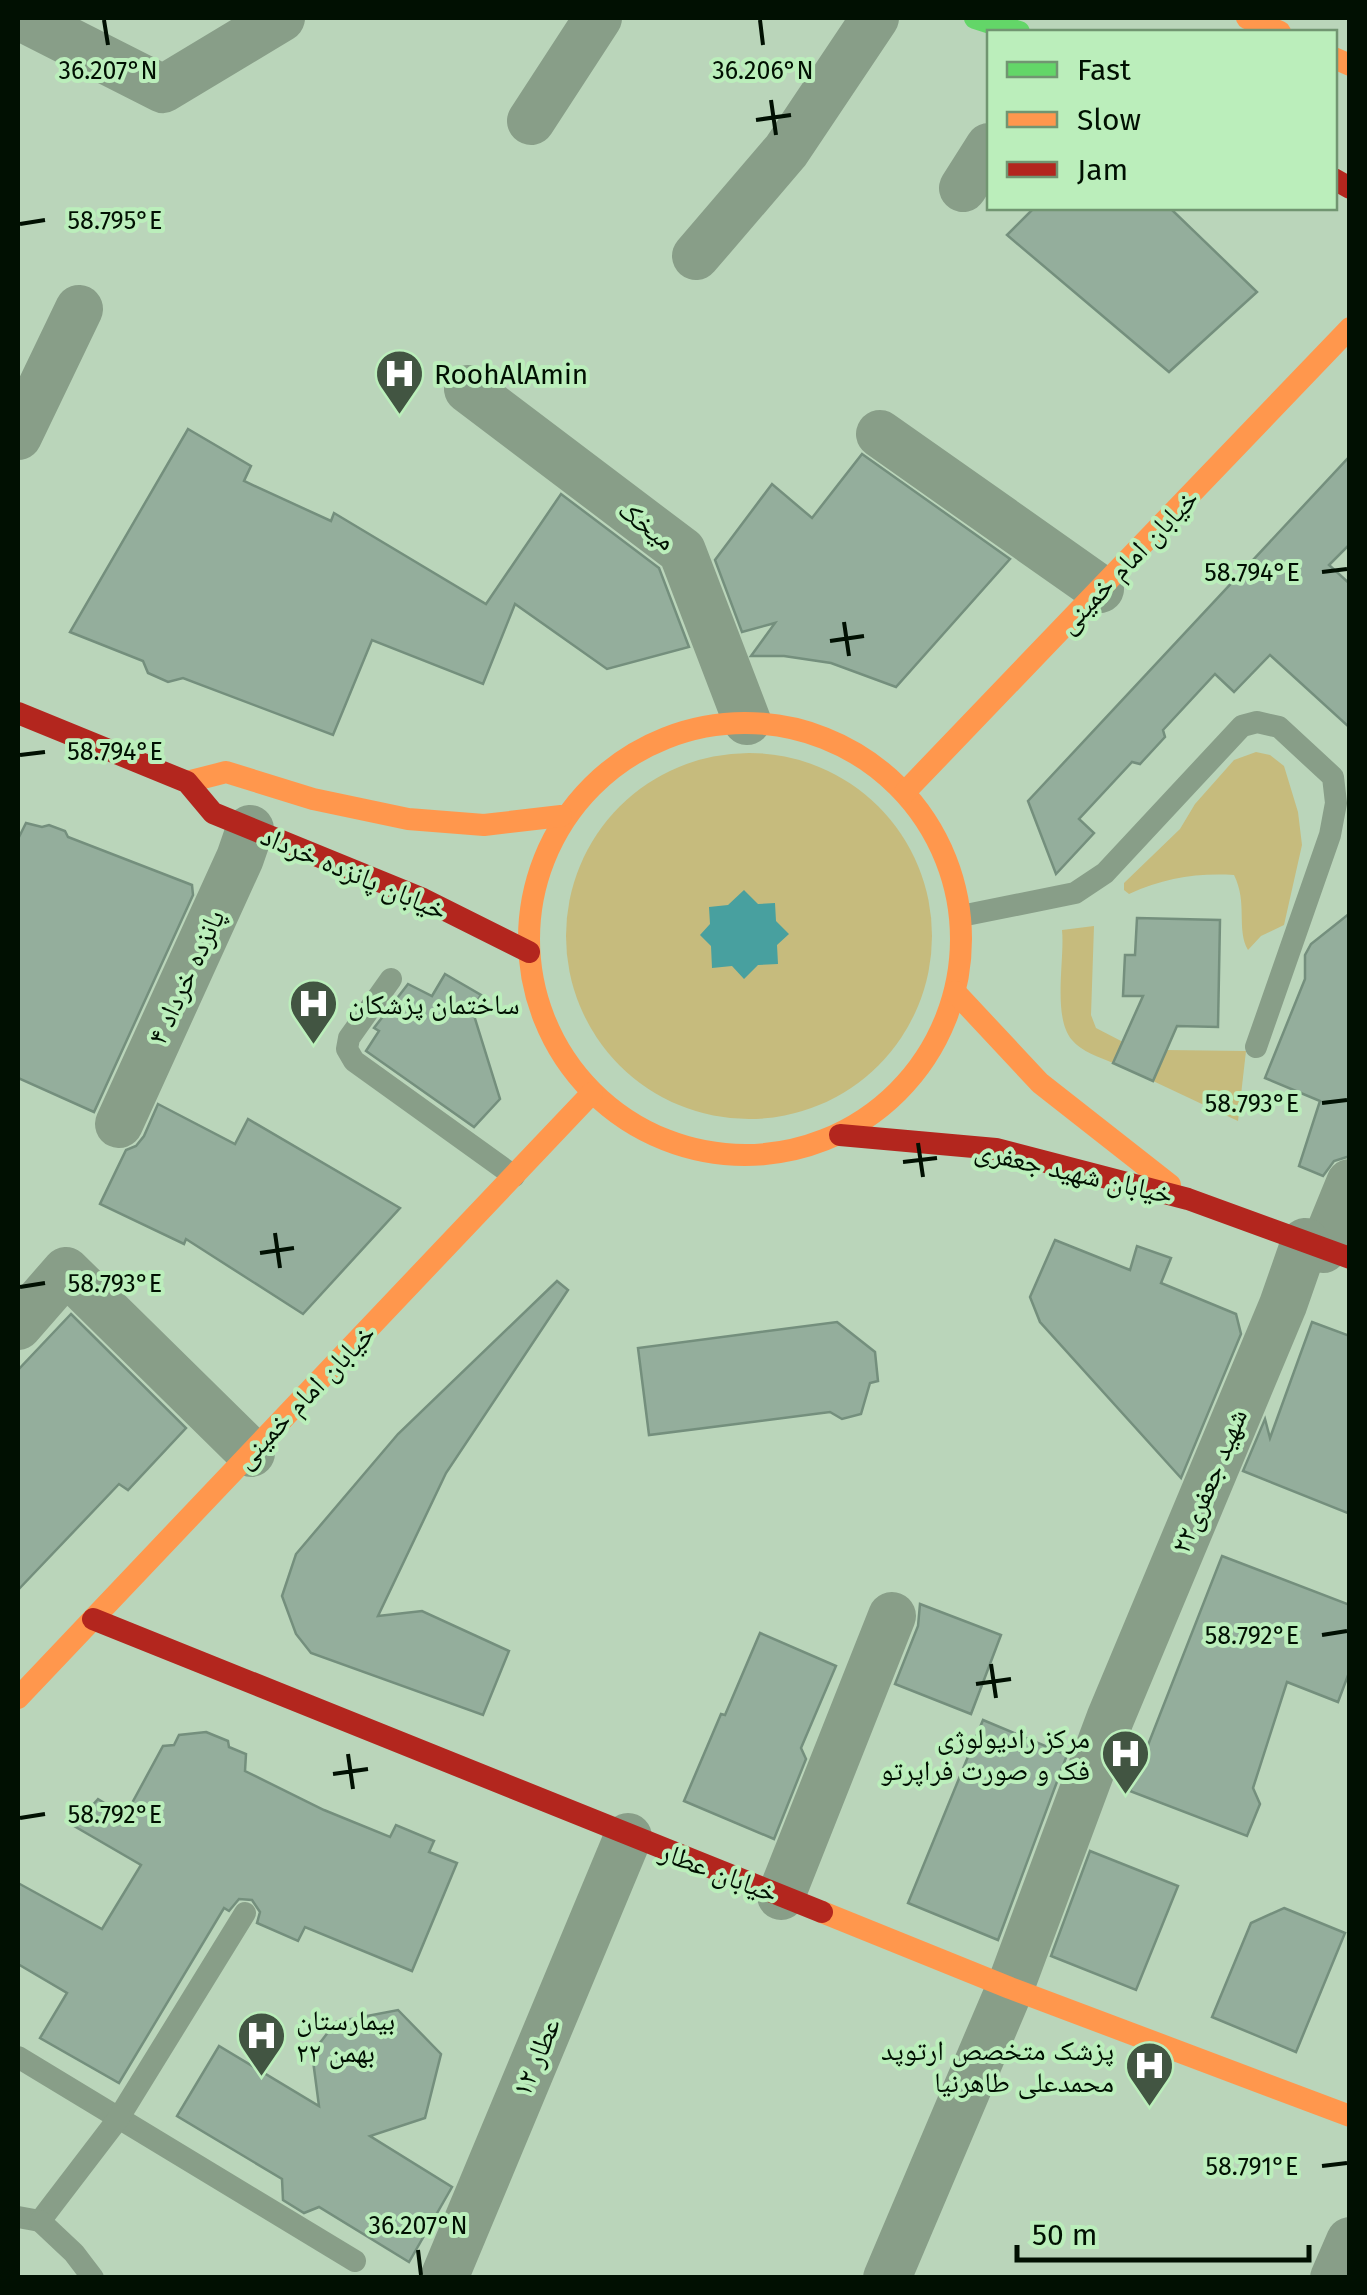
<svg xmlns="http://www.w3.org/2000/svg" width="1367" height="2295" viewBox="0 0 1367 2295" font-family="'Fira Sans','Noto Naskh Arabic',sans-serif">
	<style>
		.green { fill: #c6bb7d }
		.water { fill: #48a09f }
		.building { fill: #94ae9c; stroke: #748f7d; stroke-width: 2.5 }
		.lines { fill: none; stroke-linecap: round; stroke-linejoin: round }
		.lane { stroke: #889e88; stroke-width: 22 }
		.street { stroke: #889e88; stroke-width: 48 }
		.fast { stroke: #63d668; stroke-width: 22 }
		.slow { stroke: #ff974d; stroke-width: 22 }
		.jam { stroke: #b3261e; stroke-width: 22 }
		.ticks { fill: none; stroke: #011002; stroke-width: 4 }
		.labels { text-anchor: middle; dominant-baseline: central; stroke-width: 8; stroke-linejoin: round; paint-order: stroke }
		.poi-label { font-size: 28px; fill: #011002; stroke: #beb; text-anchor: start }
		.street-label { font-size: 28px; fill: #011002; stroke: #beb }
		.ticks-label { font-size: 25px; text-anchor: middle; fill: #011002; stroke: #beb; stroke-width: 8; stroke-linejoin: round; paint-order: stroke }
	</style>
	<rect width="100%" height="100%" fill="#bad5ba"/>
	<g class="green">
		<path d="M1256,752l14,3 14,11 14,46 4,33 -18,80 -23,11 -13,14c-12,-21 0,-47 -14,-75 -39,-2 -69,3 -105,19l-5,-4v-7l56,-54 15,-25 39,-44z"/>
		<circle cx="749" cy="936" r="183"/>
		<path d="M1094,926l-3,89 5,13 27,14 -10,21c-14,-6 -31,-11 -41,-23 -20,-23 -7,-81 -10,-110z"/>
		<path d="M1166,1050l80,1 -8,70 -85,-40z"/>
	</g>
	<path class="water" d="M744,890l14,14 17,-1 1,18 13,13 -12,11 1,19 -20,1 -14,14 -12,-13 -20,2 -1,-22 -11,-11 10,-11 -1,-17 19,-2z"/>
	<g class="building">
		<path d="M1034,208h136l87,84 -88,80 -162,-137z"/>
		<path d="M188,429l63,37 -7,15 87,40 3,-8 152,91 75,-110 98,74 30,79 -82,22 -92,-65 -32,80 -111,-44 -39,95 -150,-57 -15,4 -20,-9 -5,-12 -73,-29z"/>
		<path d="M862,454l148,105 -114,128 -65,-24 -47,-7h-33l24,-33 -33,9 -27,-72 57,-76 40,34z"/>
		<path d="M1350,456v88l-21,21 21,19v144l-80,-73 -36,37 -19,-18 -52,56 2,7 -25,27 -8,-2 -53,57 15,14 -38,41 -28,-73z"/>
		<path d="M26,823l16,4 7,-2 16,6 3,6 124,48 1,10 -99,217 -76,-34v-239z"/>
		<path d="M1350,913v243l-16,5 -11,15 -24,-10 21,-65 -55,-23 40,-99v-24l6,-11z"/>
		<path d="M1137,918l83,2 -2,107 -41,-1 -24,55 -40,-18 30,-67h-20l2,-41h10z"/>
		<path d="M445,974l36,21 -9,14 28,90 -26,28 -108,-76 13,-20 -5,-3 34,-44 24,12z"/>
		<path d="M158,1104l77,40 13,-25 152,89 -97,106 -117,-75 -2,5 -84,-40 26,-54 10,-4 8,-10z"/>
		<path d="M1055,1240l75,30 7,-24 34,12 -10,25 75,31 5,20 -60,144 -141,-156 -10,-25z"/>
		<path d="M557,1281l11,9 -122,183 -68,143 44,-5 87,40 -26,64 -172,-62 -15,-19 -14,-38 14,-42 102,-120z"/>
		<path d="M71,1314l115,114 -58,62 -9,-6 -101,106v-220z"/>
		<path d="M837,1322l38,30 3,29 -8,2 -9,31 -19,5 -12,-7 -181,23 -11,-87z"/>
		<path d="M1312,1322l38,14v178l-107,-43 22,-52 5,19z"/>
		<path d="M1222,1556l128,49v65l-12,32 -51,-20 -34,106 7,16 -13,32 -117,-45z"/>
		<path d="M920,1604l81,31 -30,79 -76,-30 23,-58z"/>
		<path d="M760,1633l76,33 -35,82 5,11 -32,80 -90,-38 37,-87 4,1z"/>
		<path d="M983,1720l84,35 -69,185 -90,-37z"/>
		<path d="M206,1732l22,9 1,6 17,7 -1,17 79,39 66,27 6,-12 38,16 -5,11 28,11 -45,108 -107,-44 -7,14 -41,-18 3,-11 -8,-12 -13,-1 -10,12 -5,-3 -105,175 -79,-45 27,-45 -49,-29v-81l84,46 39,-64 -67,-39 24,-27 27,17 38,-70 11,-1 5,-10z"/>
		<path d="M1090,1851l88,35 -42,104 -85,-34z"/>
		<path d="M1284,1908l61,25 -49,119 -84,-35 39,-94z"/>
		<path d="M398,2010l43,44 -16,64 -55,18 82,51 -43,75 -90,-55 -15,6 -21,-13 -1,-21 -105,-63 42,-70 100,60 -7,-53 24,-31z"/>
	</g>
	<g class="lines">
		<g class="lane">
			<path d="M961,916l114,-23 30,-20 137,-147 15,-4 22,5 54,50 3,26 -6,32 -74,212"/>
			<path d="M391,979l-42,59 -2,11 7,12 160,115"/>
			<path d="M18,2057l337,204"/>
			<path d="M18,2217l22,4 78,-102 127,-206"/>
			<path d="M40,2221l34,32 19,25"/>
		</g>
		<g class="street">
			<path d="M23,18l140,71 118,-71"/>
			<path d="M531,121l67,-103"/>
			<path d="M963,188l26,-41"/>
			<path d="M696,256l90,-105 89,-133"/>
			<path d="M468,389l214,162 65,170"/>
			<path d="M880,434l220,155"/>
			<path d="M18,436l61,-127"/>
			<path d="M119,1124l121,-266 10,-29"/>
			<path d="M1323,1249l27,-66"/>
			<path d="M18,1326l48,-55 185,182"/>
			<path d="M781,1896l111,-280"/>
			<path d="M444,2278l184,-441"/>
			<path d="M887,2278l123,-290 100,-269 173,-414 22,-63"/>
			<path d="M1334,2278l16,-37"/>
		</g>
		<path class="fast" d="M975,18l44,14"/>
		<g class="slow">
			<path d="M1247,18l33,14"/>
			<path d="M1334,58l16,7"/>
			<circle cx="745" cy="939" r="216"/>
			<path d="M187,782l39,-10 87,27 95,20 76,6 77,-9"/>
			<path d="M905,792l445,-464"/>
			<path d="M955,992l85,91 130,102"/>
			<path d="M18,1698l574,-605"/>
			<path d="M822,1912l188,76 340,128"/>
		</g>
		<g class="jam">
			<path d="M1334,179l16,9"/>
			<path d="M18,713l169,69 26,31 210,86 106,53"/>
			<path d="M840,1135l156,14 192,50 162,59"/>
			<path d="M93,1619l729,293"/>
		</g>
	</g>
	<path class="ticks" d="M104,20l4,25M760,20l3,25M771,100l5,35M756,120l35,-5M20,224l25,-4M1322,572l25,-3M844,622l5,34M830,641l34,-5M20,755l25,-3M1322,1103l25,-3M918,1143l5,34M903,1162l34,-4M275,1233l5,35M260,1253l34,-5M20,1287l25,-4M1322,1635l25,-4M991,1664l5,34M976,1684l35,-5M348,1754l5,35M333,1774l35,-5M20,1818l25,-4M1322,2166l25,-3M418,2250l3,25"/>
	<defs>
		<symbol id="hospital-pin" viewBox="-11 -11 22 30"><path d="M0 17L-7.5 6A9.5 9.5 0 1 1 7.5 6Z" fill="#425542" stroke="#beb"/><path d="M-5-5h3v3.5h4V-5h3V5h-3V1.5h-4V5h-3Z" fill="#fff"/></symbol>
	</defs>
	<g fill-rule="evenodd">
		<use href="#hospital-pin" x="372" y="346" width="55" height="75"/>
		<use href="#hospital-pin" x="286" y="976" width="55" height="75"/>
		<use href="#hospital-pin" x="1098" y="1726" width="55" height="75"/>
		<use href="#hospital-pin" x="234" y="2008" width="55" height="75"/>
		<use href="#hospital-pin" x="1122" y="2038" width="55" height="75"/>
	</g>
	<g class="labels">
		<g class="poi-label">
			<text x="434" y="374">RoohAlAmin</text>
			<text x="348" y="1004">ساختمان پزشکان</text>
			<text x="1090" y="1738" text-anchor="end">مرکز رادیولوژی<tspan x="1090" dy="32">فک و صورت فراپرتو</tspan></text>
			<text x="296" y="2020">بیمارستان<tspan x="296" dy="32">۲۲ بهمن</tspan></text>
			<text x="1114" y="2050" text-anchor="end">پزشک متخصص ارتوپد<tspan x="1114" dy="32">محمدعلی طاهرنیا</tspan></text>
		</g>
		<g class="street-label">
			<text transform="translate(647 525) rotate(38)">میخک</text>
			<text transform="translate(1128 561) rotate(-46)">خیابان امام خمینی</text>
			<text transform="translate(354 873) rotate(23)">خیابان پانزده خرداد</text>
			<text transform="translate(186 977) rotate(-65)">پانزده خرداد ۴</text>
			<text transform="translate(1074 1172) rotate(13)">خیابان شهید جعفری</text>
			<text transform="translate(305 1396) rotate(-46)">خیابان امام خمینی</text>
			<text transform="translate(1209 1481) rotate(-67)">شهید جعفری۲۲</text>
			<text transform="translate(719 1872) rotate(21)">خیابان عطار</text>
			<text transform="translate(536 2057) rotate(-67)">عطار ۱۲</text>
		</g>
	</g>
	<g class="ticks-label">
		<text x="108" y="79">36.207°N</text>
		<text x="763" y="79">36.206°N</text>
		<text x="115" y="229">58.795°E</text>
		<text x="1252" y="581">58.794°E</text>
		<text x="115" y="760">58.794°E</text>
		<text x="1252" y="1112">58.793°E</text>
		<text x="115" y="1292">58.793°E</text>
		<text x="1252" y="1644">58.792°E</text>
		<text x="115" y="1823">58.792°E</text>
		<text x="1252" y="2175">58.791°E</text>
		<text x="418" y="2234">36.207°N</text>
	</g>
	<rect width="1367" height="2295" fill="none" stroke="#011002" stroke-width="40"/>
	<rect x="987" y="30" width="350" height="180" fill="#bbeebb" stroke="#719571" stroke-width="2.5"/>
	<rect x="1007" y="62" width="50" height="15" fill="#63d668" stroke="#719571" stroke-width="2.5"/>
	<text x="1077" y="80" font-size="30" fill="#011002">Fast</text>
	<rect x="1007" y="112" width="50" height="15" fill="#ff974d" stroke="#719571" stroke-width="2.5"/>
	<text x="1077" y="130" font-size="30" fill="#011002">Slow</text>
	<rect x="1007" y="162" width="50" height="15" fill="#b3261e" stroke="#719571" stroke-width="2.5"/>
	<text x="1077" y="180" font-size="30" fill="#011002">Jam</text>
	<path d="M1017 2245v15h292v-15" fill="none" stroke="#011002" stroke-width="5"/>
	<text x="1032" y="2245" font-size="30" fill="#011002" stroke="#bbeebb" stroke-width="8" paint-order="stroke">50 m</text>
</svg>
